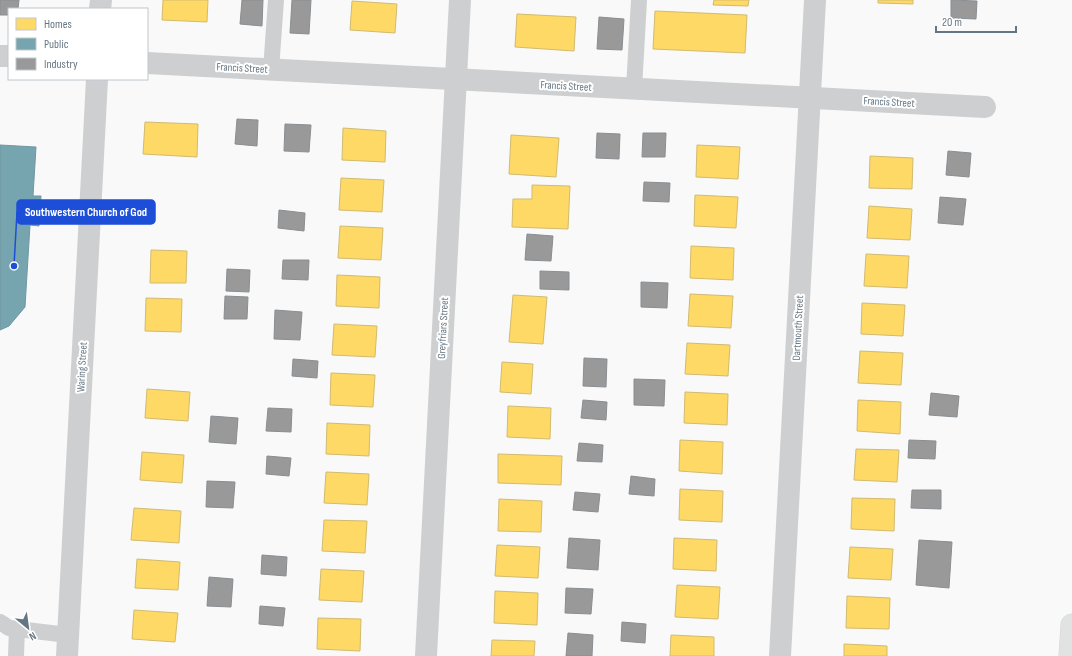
<svg xmlns="http://www.w3.org/2000/svg" width="1072" height="656" viewBox="0 0 1072 656" font-family="'Sofia Sans Condensed',sans-serif">
	<style>
		.homes { fill: #ffd966; stroke: #d1bb6f }
		.public { fill: #76a5af; stroke: #7197a2 }
		.industry { fill: #999; stroke: #898e92 }
		.lines { fill: none; stroke-linecap: round; stroke-linejoin: round }
		.motorway-casing { stroke: #d5d6d6; stroke-width: 23 }
		.service { stroke: #cecfd0; stroke-width: 16 }
		.minor { stroke: #cecfd0; stroke-width: 22 }
		.motorway { stroke: #e1e2e2; stroke-width: 22 }
		.labels { text-anchor: middle; dominant-baseline: central; stroke-width: 4; stroke-linejoin: round; paint-order: stroke }
		.street-label { font-size: 11px; fill: #657683; stroke: #fff }
		.leader { fill: none; stroke: #1d4ed8; stroke-width: 1.5 }
		.callout-dot { fill: #1d4ed8; stroke: #fff; stroke-width: 1.5 }
		.callout { fill: #1d4ed8; stroke: #1d4ed8; stroke-width: 1.5 }
		.callout-label { font-size: 12px; text-anchor: middle; font-weight: bold; fill: #fff }
	</style>
	<rect width="100%" height="100%" fill="#f9f9f9"/>
	<g class="homes">
		<path d="M163,0h45l-1,22 -45,-2z"/>
		<path d="M714,0h35l-1,6 -35,-1z"/>
		<path d="M878,0h35v4l-35,-1z"/>
		<path d="M352,1l45,3 -2,29 -45,-3z"/>
		<path d="M655,11l92,4 -2,38 -92,-4z"/>
		<path d="M517,14l59,3 -2,34 -59,-4z"/>
		<path d="M145,122l53,2 -1,33 -54,-3z"/>
		<path d="M343,128l43,3 -1,31 -43,-2z"/>
		<path d="M511,135l48,3 -3,39 -47,-3z"/>
		<path d="M697,145l43,2 -2,32 -42,-2z"/>
		<path d="M870,156l43,2 -1,31 -43,-1z"/>
		<path d="M341,178l43,2 -2,32 -43,-2z"/>
		<path d="M532,185l38,1 -2,43 -56,-2 1,-28h19z"/>
		<path d="M695,195l43,2 -2,31 -42,-2z"/>
		<path d="M869,206l43,3 -2,31 -43,-2z"/>
		<path d="M340,226l43,2 -2,32 -43,-2z"/>
		<path d="M691,246l43,2 -1,32 -43,-2z"/>
		<path d="M151,250l36,1 -1,32h-36z"/>
		<path d="M866,254l43,2 -2,32 -43,-2z"/>
		<path d="M337,275l43,2 -1,31 -43,-2z"/>
		<path d="M690,294l43,2 -2,32 -43,-2z"/>
		<path d="M513,295l34,2 -4,47 -34,-2z"/>
		<path d="M146,298l36,1 -1,33 -36,-1z"/>
		<path d="M862,303l43,2 -2,31 -42,-2z"/>
		<path d="M334,324l43,2 -2,31 -43,-2z"/>
		<path d="M687,343l43,2 -2,31 -43,-2z"/>
		<path d="M860,351l43,2 -2,32 -43,-2z"/>
		<path d="M502,362l31,2 -2,30 -31,-2z"/>
		<path d="M331,373l44,2 -2,32 -43,-2z"/>
		<path d="M147,389l43,3 -2,29 -43,-3z"/>
		<path d="M685,392l43,2 -1,31 -43,-2z"/>
		<path d="M858,400l43,2 -1,32 -43,-3z"/>
		<path d="M508,406l43,2 -1,31 -43,-2z"/>
		<path d="M327,423l43,2 -1,31 -43,-2z"/>
		<path d="M680,440l43,2 -1,32 -43,-3z"/>
		<path d="M856,449l43,1 -2,32 -43,-2z"/>
		<path d="M142,452l42,3 -2,28 -42,-3z"/>
		<path d="M498,454l64,2 -1,29 -63,-2z"/>
		<path d="M326,472l43,2 -2,31 -43,-2z"/>
		<path d="M680,489l43,2 -1,31 -43,-2z"/>
		<path d="M852,498l43,1 -1,32 -43,-2z"/>
		<path d="M499,499l43,2 -1,31 -43,-1z"/>
		<path d="M134,508l47,3 -2,32 -48,-3z"/>
		<path d="M324,520l43,1 -2,32 -43,-2z"/>
		<path d="M674,538l43,2 -1,31 -43,-2z"/>
		<path d="M497,545l43,2 -2,31 -43,-2z"/>
		<path d="M850,547l43,2 -2,31 -43,-2z"/>
		<path d="M137,559l43,3 -2,28 -43,-2z"/>
		<path d="M321,569l43,2 -2,31 -43,-2z"/>
		<path d="M677,585l43,2 -2,32 -43,-2z"/>
		<path d="M495,591l43,2 -1,32 -43,-2z"/>
		<path d="M847,596l43,2 -1,31 -43,-1z"/>
		<path d="M134,610l44,3 -3,29 -43,-3z"/>
		<path d="M318,618l43,1 -1,32 -43,-2z"/>
		<path d="M671,635l43,2v19h-44z"/>
		<path d="M492,640l43,1 -1,15h-43z"/>
		<path d="M844,644l43,2v10h-43z"/>
	</g>
	<path class="public" d="M0,145l36,2 -3,49h8l-2,30 -9,-1 -5,82 -16,19 -9,4z"/>
	<g class="industry">
		<path d="M0,0h19l-1,9h-9v6h-9z"/>
		<path d="M242,0h21l-1,26 -22,-2z"/>
		<path d="M292,0h19l-2,34 -19,-1z"/>
		<path d="M951,0l26,1 -1,18 -25,-1z"/>
		<path d="M599,17l25,2 -2,31 -25,-1z"/>
		<path d="M237,119l21,1 -1,26 -22,-2z"/>
		<path d="M285,124l26,1 -2,27 -25,-1z"/>
		<path d="M597,133l23,1 -1,25 -23,-1z"/>
		<path d="M643,133h23l-1,24h-23z"/>
		<path d="M948,151l23,2 -2,24 -23,-2z"/>
		<path d="M644,182l26,1 -1,19 -26,-1z"/>
		<path d="M940,197l26,2 -3,26 -25,-2z"/>
		<path d="M279,210l26,3 -1,18 -26,-3z"/>
		<path d="M527,234l26,2 -2,25 -26,-1z"/>
		<path d="M283,260h26l-1,20 -26,-1z"/>
		<path d="M227,269l23,1 -1,22 -23,-1z"/>
		<path d="M540,271l29,1v18l-29,-1z"/>
		<path d="M641,282l27,1 -1,25 -26,-1z"/>
		<path d="M225,296l23,1 -1,22h-23z"/>
		<path d="M275,310l27,2 -2,28 -26,-1z"/>
		<path d="M584,358l23,1 -1,28 -23,-1z"/>
		<path d="M293,359l25,2 -1,17 -25,-2z"/>
		<path d="M634,379l31,1 -1,26 -30,-1z"/>
		<path d="M931,393l28,3 -2,21 -28,-2z"/>
		<path d="M583,400l24,2 -1,18 -25,-2z"/>
		<path d="M268,408l24,1 -1,23 -25,-1z"/>
		<path d="M211,416l27,2 -2,26 -27,-2z"/>
		<path d="M909,440l27,1 -1,18 -27,-1z"/>
		<path d="M579,443l24,2 -1,17 -25,-1z"/>
		<path d="M267,456l24,2 -2,18 -23,-2z"/>
		<path d="M631,476l24,3 -1,17 -25,-2z"/>
		<path d="M207,481l28,1 -2,26 -27,-1z"/>
		<path d="M912,490h29v19l-30,-1z"/>
		<path d="M575,492l25,2 -2,18 -25,-2z"/>
		<path d="M569,538l31,2 -2,30 -31,-2z"/>
		<path d="M919,540l33,2 -3,46 -33,-3z"/>
		<path d="M262,555l25,2 -1,19 -25,-2z"/>
		<path d="M209,577l24,2 -2,28 -24,-1z"/>
		<path d="M566,588l27,1 -2,25 -26,-1z"/>
		<path d="M260,606l25,2 -2,18 -24,-2z"/>
		<path d="M622,622l24,2 -1,19 -24,-2z"/>
		<path d="M568,633l25,2 -1,21h-26z"/>
	</g>
	<g class="lines">
		<defs>
			<path id="motorway" d="M1070,656l2,-31"/>
		</defs>
		<use href="#motorway" class="motorway-casing"/>
		<g class="service">
			<path d="M271,70l5,-70"/>
			<path d="M634,89l5,-89"/>
			<path d="M0,622l9,6 59,7"/>
			<path d="M16,656l1,-28"/>
		</g>
		<g class="minor">
			<path d="M100,9l1,-9"/>
			<path d="M0,56h9"/>
			<path d="M147,63l838,44"/>
			<path d="M67,656l30,-577"/>
			<path d="M426,656l34,-656"/>
			<path d="M780,656l35,-656"/>
		</g>
		<use href="#motorway" class="motorway"/>
	</g>
	<g class="labels">
		<g class="street-label">
			<text transform="translate(242 68) rotate(3)">Francis Street</text>
			<text transform="translate(566 86) rotate(3)">Francis Street</text>
			<text transform="translate(889 102) rotate(3)">Francis Street</text>
			<text transform="translate(443 328) rotate(-87)">Greyfriars Street</text>
			<text transform="translate(798 328) rotate(-87)">Dartmouth Street</text>
			<text transform="translate(82 367) rotate(-87)">Waring Street</text>
		</g>
	</g>
	<path class="leader" d="M14 266L17 212"/>
	<circle class="callout-dot" cx="14" cy="266" r="4"/>
	<rect class="callout" x="17" y="200" width="138" height="24" rx="4"/>
	<g class="callout-label">
		<text x="86" y="216">Southwestern Church of God</text>
	</g>
	<rect x="8" y="8" width="140" height="72" fill="#ffffff" stroke="#c1c8cd"/>
	<rect x="16" y="18" width="20" height="12" fill="#ffd966" stroke="#c1c8cd"/>
	<text x="44" y="28" font-size="12" fill="#657683">Homes</text>
	<rect x="16" y="38" width="20" height="12" fill="#76a5af" stroke="#c1c8cd"/>
	<text x="44" y="48" font-size="12" fill="#657683">Public</text>
	<rect x="16" y="58" width="20" height="12" fill="#999999" stroke="#c1c8cd"/>
	<text x="44" y="68" font-size="12" fill="#657683">Industry</text>
	<g transform="translate(28 628) rotate(151)" stroke="#ffffff" stroke-width="3" paint-order="stroke">
	<path d="M0-3L7 15L0 10L-7 15Z" fill="#657683"/>
	<text y="-6" font-size="11" font-weight="bold" text-anchor="middle" fill="#657683">N</text>
	</g>
	<path d="M936 26v6h80v-6" fill="none" stroke="#657683" stroke-width="2"/>
	<text x="942" y="26" font-size="12" fill="#657683" stroke="#ffffff" stroke-width="3" paint-order="stroke">20 m</text>
</svg>
